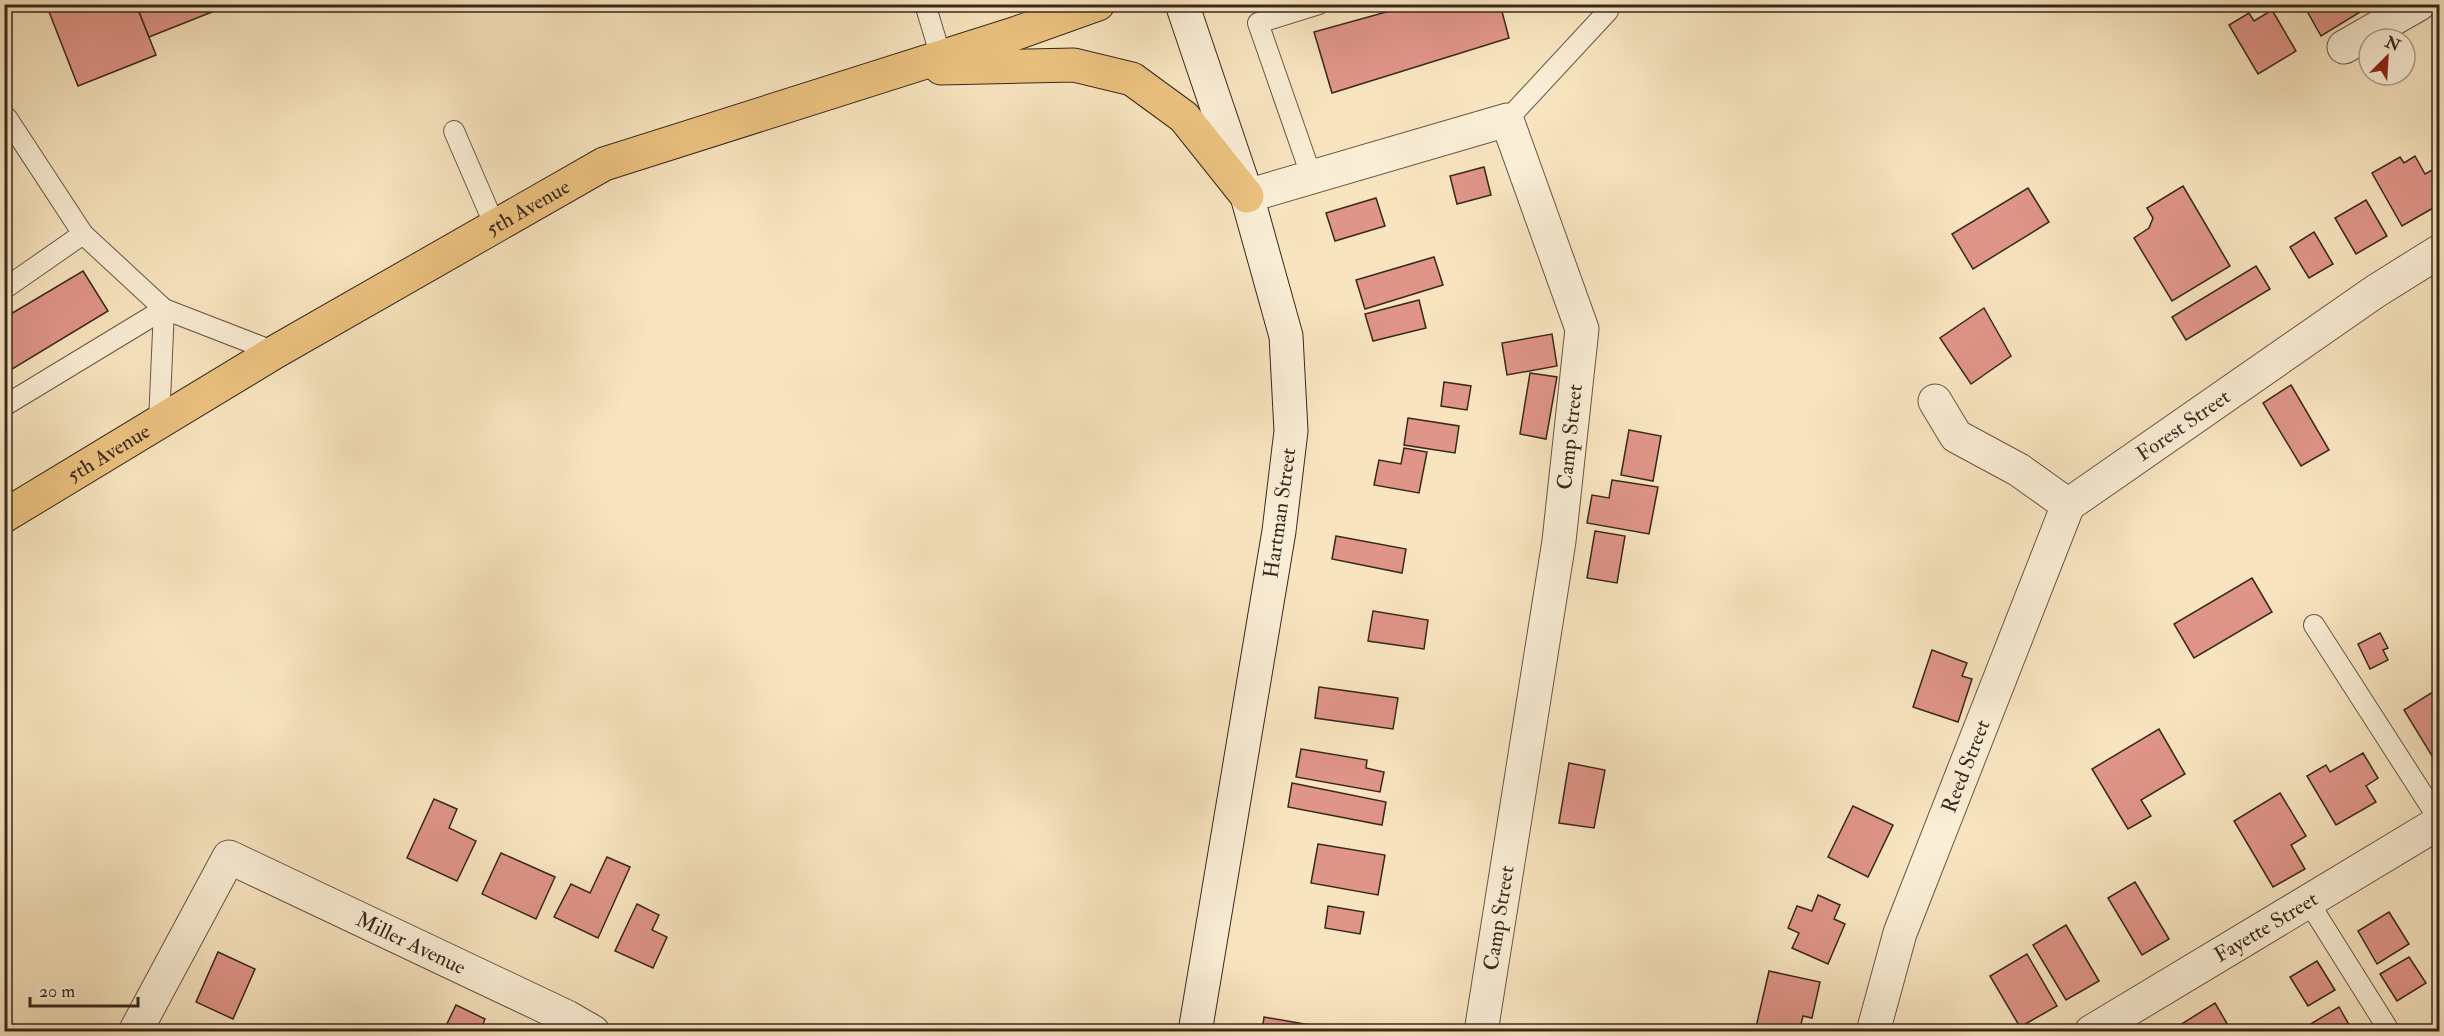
<svg xmlns="http://www.w3.org/2000/svg" width="2444" height="1036" viewBox="0 0 2444 1036" font-family="'IM FELL Double Pica',serif">
	<style>
		.building { fill: #e09589; stroke: #38281c; stroke-width: 1.5 }
		.lines { fill: none; stroke-linecap: round; stroke-linejoin: round }
		.lane-casing { stroke: #685745; stroke-width: 22 }
		.street-casing { stroke: #685745; stroke-width: 35 }
		.secondary-casing { stroke: #38281c; stroke-width: 35 }
		.primary-casing { stroke: #38281c; stroke-width: 35 }
		.lane { stroke: #faeed6; stroke-width: 20 }
		.street { stroke: #faeed6; stroke-width: 33 }
		.secondary { stroke: #faeed6; stroke-width: 33 }
		.primary { stroke: #ecc280; stroke-width: 33 }
		.labels { text-anchor: middle; dominant-baseline: central; stroke-width: 5; stroke-linejoin: round; paint-order: stroke }
		.street-label { font-size: 21px; fill: #38281c; stroke: #faeed6 }
	</style>
	<rect width="100%" height="100%" fill="#f8e5c0"/>
	<filter id="stains"><feTurbulence type="fractalNoise" baseFrequency=".00333" numOctaves="4"/><feColorMatrix values="0 0 0 0 .2 0 0 0 0 .09 0 0 0 0 .02 0 0 0 .5 -.17"/></filter>
	<radialGradient id="worn" r=".72"><stop offset=".6" stop-color="#630" stop-opacity="0"/><stop offset="1" stop-color="#630" stop-opacity=".3"/></radialGradient>
	<g class="building">
		<path d="M46,4h90l20,51 -78,31z"/>
		<path d="M136,4h96l-83,33z"/>
		<path d="M1415,4h85l9,34 -177,55 -18,-61z"/>
		<path d="M2303,4h59l3,5 -44,27z"/>
		<path d="M2272,10l24,41 -38,23 -29,-49 20,-12 5,8z"/>
		<path d="M2415,156l10,18 9,-5 6,10v25l-38,22 -30,-53 28,-16 4,6z"/>
		<path d="M1484,167l7,28 -34,9 -7,-28z"/>
		<path d="M2183,186l47,80 -58,35 -38,-63 15,-10 4,-10 -6,-10z"/>
		<path d="M2028,188l21,34 -76,47 -21,-35z"/>
		<path d="M1376,198l9,28 -50,15 -9,-28z"/>
		<path d="M2366,200l21,36 -31,18 -21,-36z"/>
		<path d="M2314,232l19,32 -24,14 -19,-31z"/>
		<path d="M1434,257l9,28 -78,24 -9,-29z"/>
		<path d="M2256,266l14,23 -84,51 -14,-23z"/>
		<path d="M83,271l25,40 -104,63v-56z"/>
		<path d="M1419,300l7,28 -53,13 -8,-27z"/>
		<path d="M1984,308l27,48 -40,28 -31,-46z"/>
		<path d="M1552,334l5,32 -50,9 -5,-32z"/>
		<path d="M1530,373l27,4 -11,62 -26,-5z"/>
		<path d="M1444,382l27,4 -4,24 -26,-4z"/>
		<path d="M2291,385l38,65 -28,16 -38,-63z"/>
		<path d="M1408,418l51,8 -4,27 -51,-8z"/>
		<path d="M1629,430l32,6 -8,45 -32,-6z"/>
		<path d="M1404,448l23,4 -8,41 -45,-8 5,-25 22,4z"/>
		<path d="M1612,480l46,7 -9,47 -62,-11 5,-28 17,3z"/>
		<path d="M1595,531l30,5 -8,47 -30,-5z"/>
		<path d="M1336,536l70,13 -4,24 -70,-14z"/>
		<path d="M2252,578l20,34 -78,46 -20,-34z"/>
		<path d="M1373,611l55,9 -4,29 -56,-8z"/>
		<path d="M2380,633l8,15 -5,2 5,10 -18,9 -12,-25z"/>
		<path d="M1932,650l35,13 -5,13 10,3 -14,43 -45,-15z"/>
		<path d="M1319,687l79,11 -5,31 -78,-11z"/>
		<path d="M2436,690l4,6v73l-36,-59z"/>
		<path d="M2159,729l26,45 -44,26 10,16 -23,13 -36,-60z"/>
		<path d="M1301,749l66,11 -1,8 18,4 -4,20 -84,-15z"/>
		<path d="M2363,753l15,25 -12,8 10,16 -40,23 -29,-49 19,-11 4,7z"/>
		<path d="M1569,763l36,7 -11,58 -35,-5z"/>
		<path d="M1292,783l94,19 -4,23 -94,-18z"/>
		<path d="M2280,793l26,43 -15,9 14,24 -32,18 -39,-66z"/>
		<path d="M434,799l23,10 -8,19 27,13 -19,40 -50,-23z"/>
		<path d="M1853,806l40,19 -25,52 -40,-20z"/>
		<path d="M1318,844l67,11 -7,40 -67,-12z"/>
		<path d="M501,853l54,24 -19,42 -54,-25z"/>
		<path d="M607,857l23,10 -32,71 -44,-21 17,-33 19,9z"/>
		<path d="M2135,882l34,57 -27,16 -34,-57z"/>
		<path d="M1818,895l22,10 -6,14 11,5 -17,40 -36,-16 7,-15 -11,-5 9,-22 15,5z"/>
		<path d="M637,904l22,11 -7,15 15,7 -14,31 -38,-17z"/>
		<path d="M1328,906l36,6 -4,22 -35,-6z"/>
		<path d="M2389,912l20,32 -32,20 -19,-33z"/>
		<path d="M2066,925l33,56 -33,19 -33,-55z"/>
		<path d="M218,952l37,17 -22,50 -37,-17z"/>
		<path d="M2027,954l30,52 -37,21 -30,-51z"/>
		<path d="M2409,957l17,26 -29,18 -17,-27z"/>
		<path d="M2317,961l18,29 -27,16 -18,-29z"/>
		<path d="M1769,971l51,11 -8,36 -9,-2 -4,16h-23l-20,-5z"/>
		<path d="M2215,1003l14,24 -5,5h-55z"/>
		<path d="M456,1005l29,14 -5,13h-37z"/>
		<path d="M2339,1007l13,23 -40,2 -3,-7z"/>
		<path d="M1264,1017l75,13 -77,2z"/>
	</g>
	<g class="lines">
		<defs>
			<g id="lane">
				<path d="M925,4l16,53"/>
				<path d="M4,117l3,1 76,116 81,75 111,43"/>
				<path d="M1507,120l101,-109 -2,-7"/>
				<path d="M454,131l41,95"/>
				<path d="M1312,178l-54,-155 61,-19"/>
				<path d="M4,289l79,-55"/>
				<path d="M4,406l160,-97"/>
				<path d="M159,422l5,-113"/>
				<path d="M2314,625l126,196"/>
				<path d="M2308,901l82,131"/>
			</g>
			<g id="street">
				<path d="M2344,47l75,-43"/>
				<path d="M1247,196l260,-76 75,209 -23,212 -78,491"/>
				<path d="M1935,401l21,35 63,34 49,35"/>
				<path id="s1" d="M2068,505l308,-214 64,-40"/>
				<path id="s2" d="M135,1032l94,-175 338,160 26,15"/>
				<path id="s3" d="M1873,1032l27,-99 168,-428"/>
				<path id="s4" d="M2091,1032l349,-210"/>
			</g>
			<path id="secondary" d="M1182,4l65,192 39,140 5,95 -12,100 -84,501"/>
			<g id="primary">
				<path d="M941,68l133,-3 58,14 52,38 63,79"/>
				<path id="s5" d="M4,516l271,-164 329,-188 410,-130 84,-30"/>
			</g>
		</defs>
		<use href="#lane" class="lane-casing"/>
		<use href="#street" class="street-casing"/>
		<use href="#secondary" class="secondary-casing"/>
		<use href="#primary" class="primary-casing"/>
		<use href="#lane" class="lane"/>
		<use href="#street" class="street"/>
		<use href="#secondary" class="secondary"/>
		<use href="#primary" class="primary"/>
	</g>
	<g class="labels">
		<g class="street-label">
			<text stroke="none"><textPath href="#s5" startOffset="608">5th Avenue</textPath></text>
			<text stroke="none"><textPath href="#s1" startOffset="140">Forest Street</textPath></text>
			<text transform="translate(1570 437) rotate(-84)">Camp Street</text>
			<text stroke="none"><textPath href="#s5" startOffset="122">5th Avenue</textPath></text>
			<text transform="translate(1280 513) rotate(-82)">Hartman Street</text>
			<text stroke="none"><textPath href="#s3" startOffset="282">Reed Street</textPath></text>
			<text transform="translate(1499 918) rotate(-81)">Camp Street</text>
			<text stroke="none"><textPath href="#s4" startOffset="204">Fayette Street</textPath></text>
			<text stroke="none"><textPath href="#s2" startOffset="400">Miller Avenue</textPath></text>
		</g>
	</g>
	<rect width="2444" height="1036" fill="none" stroke="#f8e5c0" stroke-width="24"/>
	<rect x="6" y="6" width="2432" height="1024" fill="none" stroke="#38281c" stroke-width="3"/>
	<rect x="12" y="12" width="2420" height="1012" fill="none" stroke="#38281c" stroke-width="1.5"/>
	<g transform="translate(2387 57) rotate(24)"><circle r="28" fill="#faeed6" stroke="#ac9f8c" stroke-width="1.5"/>
	<path d="M0-4.5L10 22L0 15L-10 22Z" fill="#8f2418"/>
	<text y="-9" font-size="16" font-weight="bold" text-anchor="middle" fill="#38281c">N</text>
	</g>
	<path d="M30 997v9h108v-9" fill="none" stroke="#38281c" stroke-width="3"/>
	<text x="39" y="997" font-size="18" fill="#38281c" stroke="#faeed6" stroke-width="4.5" paint-order="stroke">20 m</text>
	<rect width="100%" height="100%" filter="url(#stains)"/>
	<rect width="100%" height="100%" fill="url(#worn)"/>
</svg>
